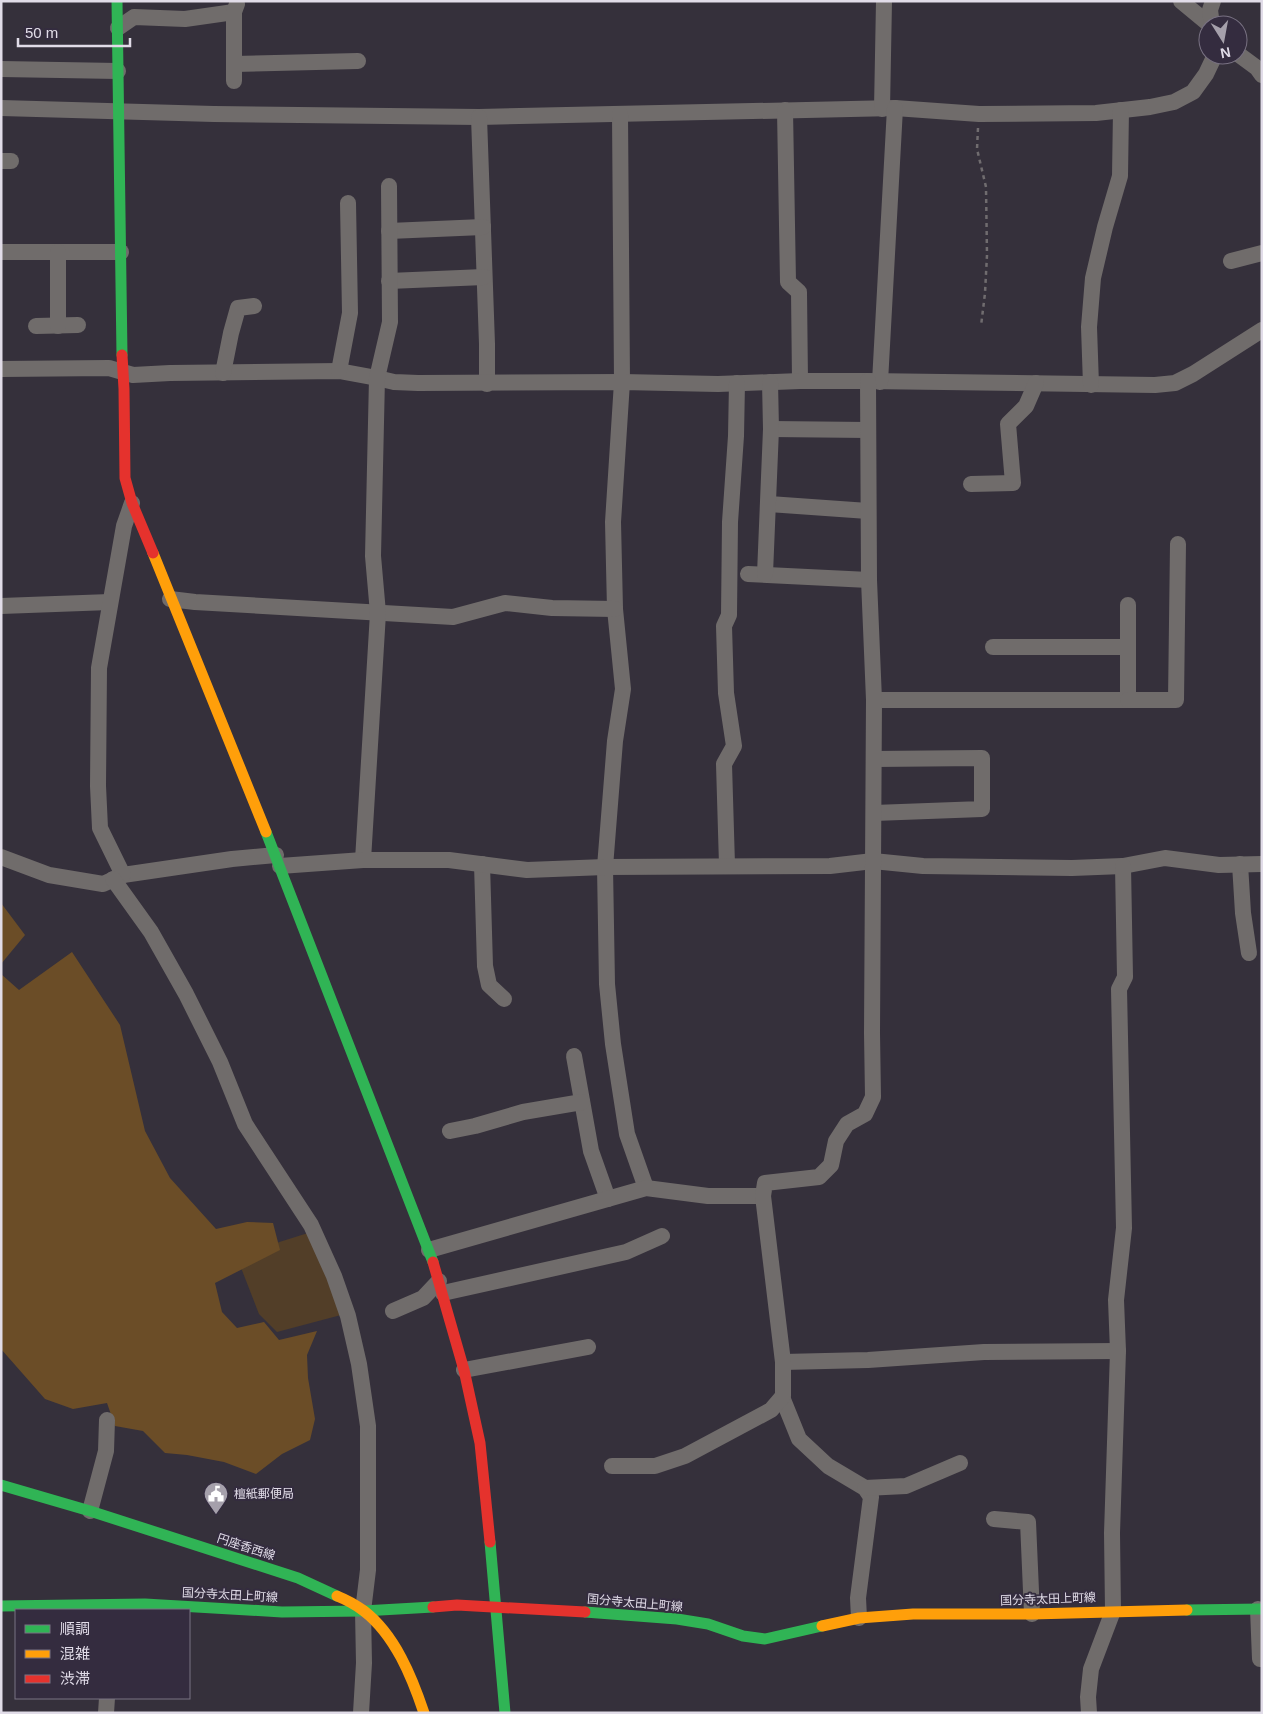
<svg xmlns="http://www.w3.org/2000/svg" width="1263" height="1714" viewBox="0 0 1263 1714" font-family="Arial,'Noto Sans JP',sans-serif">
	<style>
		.green { fill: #523e28 }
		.forest { fill: #6b4d27 }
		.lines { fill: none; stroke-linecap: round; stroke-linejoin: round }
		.path { stroke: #706c6f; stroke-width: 2.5; stroke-dasharray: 4 4; stroke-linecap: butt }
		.street { stroke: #706c6b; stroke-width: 16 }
		.fast { stroke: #30b455; stroke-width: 11 }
		.slow { stroke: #ff9f0a; stroke-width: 11 }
		.jam { stroke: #e5322d; stroke-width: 11 }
		.labels { text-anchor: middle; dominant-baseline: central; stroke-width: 4; stroke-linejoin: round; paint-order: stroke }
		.poi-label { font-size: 12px; fill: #e1dce8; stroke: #342c3f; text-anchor: start }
		.street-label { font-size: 12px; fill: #e1dce8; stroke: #342c3f }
	</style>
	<rect width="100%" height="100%" fill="#35303b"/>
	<path class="green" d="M308,1233l25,54 8,28 -64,17 -18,-18 -21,-54 13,-9z"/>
	<g class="forest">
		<path d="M1,903l24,32 -24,29z"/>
		<path d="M72,952l48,73 25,106 25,47 46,51 31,-7 26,1 7,27 -65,33 7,29 15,16 27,-6 15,18 38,-9 -10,24 1,23 7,41 -5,21 -28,14 -26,20 -32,-12 -37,-7 -22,-2 -22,-22 -28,-5 -8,-23 -34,6 -28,-10 -44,-50v-375l18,16z"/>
	</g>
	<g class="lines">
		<path class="path" d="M978,128l-1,21 9,38 1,68 -2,38 -4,33"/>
		<g class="street">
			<path d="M1181,1l29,24"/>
			<path d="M1212,25l-2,-15 3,-9"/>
			<path d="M118,28l16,-11 51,2 49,-7"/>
			<path d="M1238,54l19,14 5,7"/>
			<path d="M234,64l124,-3"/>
			<path d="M1,69l117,2"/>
			<path d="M234,81v-69l3,-8"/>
			<path d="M1,108l213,6 265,3 416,-9 84,6 117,-1 54,-6 24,-5 19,-10 13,-18 9,-19"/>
			<path d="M882,109l2,-108"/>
			<path d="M785,110l3,172 11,10 1,89"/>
			<path d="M620,114l2,268 -9,140 2,87 8,80 -8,52 -10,126 2,117 6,60 14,90 19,54"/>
			<path d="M479,117l8,227v40"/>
			<path d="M1,161h10"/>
			<path d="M389,231l94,-4"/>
			<path d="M1,252h120"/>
			<path d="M1231,261l31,-8"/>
			<path d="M389,281l95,-4"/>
			<path d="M36,326l42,-1"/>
			<path d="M58,326v-74"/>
			<path d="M1,369l108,-1 24,7 37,-2 169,-2 38,7 17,4 24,1 204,-1 96,2 82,-3h68l287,4 20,-2 18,-9 69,-44"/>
			<path d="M339,371l11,-58 -2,-110"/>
			<path d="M223,373l8,-40 7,-25 16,-2"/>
			<path d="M880,382l15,-274"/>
			<path d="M1091,385l-2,-58 4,-49 12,-51 15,-51 1,-66"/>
			<path d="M771,429l97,1"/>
			<path d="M971,484l42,-1 -5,-59 18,-18 10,-23"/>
			<path d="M769,504l99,7"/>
			<path d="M748,574l121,6"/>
			<path d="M765,574l6,-145 -1,-47"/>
			<path d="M170,599l25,3 258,15 52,-14 47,5 63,1"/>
			<path d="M1,606l109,-4"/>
			<path d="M993,647h135"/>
			<path d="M874,700h254v-95"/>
			<path d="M1128,700h48l2,-156"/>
			<path d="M874,813l108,-4v-51l-108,1"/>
			<path d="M1,857l48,18 54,9 20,-9 109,-16 44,-4"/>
			<path d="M363,860l15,-247 -5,-57 4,-178 13,-56 -1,-136"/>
			<path d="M482,864l3,102 4,19 15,14"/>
			<path d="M1240,864l3,49 6,40"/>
			<path d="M727,865l-3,-101 10,-18 -8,-53 -2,-67 5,-11 1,-93 6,-86 1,-53"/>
			<path d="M280,866l83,-6h86l78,10 78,-3 225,-1 43,-5 50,5 149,2 51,-2 42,-8 54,7 43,-1"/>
			<path d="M123,875l-23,-47 -2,-42 1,-118 25,-142 8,-23"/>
			<path d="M113,879l38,53 35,62 34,68 25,62 66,101 23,51 14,40 11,48 9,62v144l-5,41 1,52 -3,50"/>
			<path d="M574,1056l17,95 17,48"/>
			<path d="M450,1131l25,-5 48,-14 59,-10"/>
			<path d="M429,1250l217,-62 62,8h55"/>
			<path d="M443,1293l183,-41 36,-16"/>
			<path d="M393,1311l30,-13 16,-17"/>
			<path d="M783,1362l85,-2 116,-8 134,-1"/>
			<path d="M464,1370l124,-23"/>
			<path d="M782,1397l17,42 29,27 37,22 6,9 -13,101 1,20"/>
			<path d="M612,1466h43l30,-10 86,-46 12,-14v-34l-20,-166 2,-13 54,-6 12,-12 5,-24 11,-17 18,-10 8,-17 -1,-64 2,-333 -5,-120 -1,-199"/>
			<path d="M865,1488l41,-2 54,-23"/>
			<path d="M90,1511l16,-60 1,-31"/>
			<path d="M994,1519l34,3 4,92"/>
			<path d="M1258,1609l2,50h2"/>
			<path d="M106,1713l1,-15"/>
			<path d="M1089,1713l-1,-16 3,-28 22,-58 -1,-78 6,-182 -2,-51 8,-72 -5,-239 6,-12 -2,-111"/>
		</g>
		<g class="fast">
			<path d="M117,1l5,354"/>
			<path d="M266,832l167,430"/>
			<path d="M1,1485l89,26 208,67 39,18"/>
			<path d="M490,1542l15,171"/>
			<path d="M1,1606l144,-2 137,8 81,-1 70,-4"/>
			<path d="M1187,1610l75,-1"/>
			<path d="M585,1612l92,7 31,5 35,12 22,3 57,-13"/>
		</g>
		<g class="slow">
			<path d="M153,553l113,279"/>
			<path d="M337,1596c10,4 19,9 27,15 31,24 48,66 60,102"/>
			<path d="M822,1626l37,-8 54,-4h119l155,-4"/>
		</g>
		<g class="jam">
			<path d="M122,355l2,34 1,89 7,25 21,50"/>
			<path d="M433,1262l31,108 16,73 10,99"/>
			<path d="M433,1607l24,-2 128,7"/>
		</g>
	</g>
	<defs>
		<symbol id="civic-pin" viewBox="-11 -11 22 30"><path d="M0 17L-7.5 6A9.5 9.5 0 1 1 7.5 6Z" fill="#a5a0ab" stroke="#342c3f"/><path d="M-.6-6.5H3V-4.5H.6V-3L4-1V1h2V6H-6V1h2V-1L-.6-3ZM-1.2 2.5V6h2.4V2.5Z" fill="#fff"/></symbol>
	</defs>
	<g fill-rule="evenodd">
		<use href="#civic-pin" x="202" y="1480" width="28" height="38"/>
	</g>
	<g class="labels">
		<g class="poi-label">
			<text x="234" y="1494">檀紙郵便局</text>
		</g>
		<g class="street-label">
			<text transform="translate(246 1547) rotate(18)">円座香西線</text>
			<text transform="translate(230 1595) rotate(3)">国分寺太田上町線</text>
			<text transform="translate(1048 1599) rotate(-2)">国分寺太田上町線</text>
			<text transform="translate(635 1603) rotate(5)">国分寺太田上町線</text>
		</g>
	</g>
	<rect width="1263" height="1714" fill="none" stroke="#e1dce8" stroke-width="5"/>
	<rect x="15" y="1609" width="175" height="90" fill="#342c3f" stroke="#797283"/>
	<rect x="25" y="1625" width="25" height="8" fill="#30b455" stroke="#797283"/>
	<text x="60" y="1634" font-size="15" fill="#e1dce8">順調</text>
	<rect x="25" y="1650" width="25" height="8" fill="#ff9f0a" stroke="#797283"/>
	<text x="60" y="1659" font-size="15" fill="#e1dce8">混雑</text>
	<rect x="25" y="1675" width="25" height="8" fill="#e5322d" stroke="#797283"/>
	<text x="60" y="1684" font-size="15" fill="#e1dce8">渋滞</text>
	<g transform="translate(1223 40) rotate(169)"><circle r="24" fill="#342c3f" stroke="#797283"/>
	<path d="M0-4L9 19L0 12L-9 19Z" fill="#a5a0ab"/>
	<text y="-8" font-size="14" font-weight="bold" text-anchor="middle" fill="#e1dce8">N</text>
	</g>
	<path d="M18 38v8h112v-8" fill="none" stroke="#e1dce8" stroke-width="2.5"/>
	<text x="25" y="38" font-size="15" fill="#e1dce8" stroke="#342c3f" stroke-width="4" paint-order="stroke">50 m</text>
</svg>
